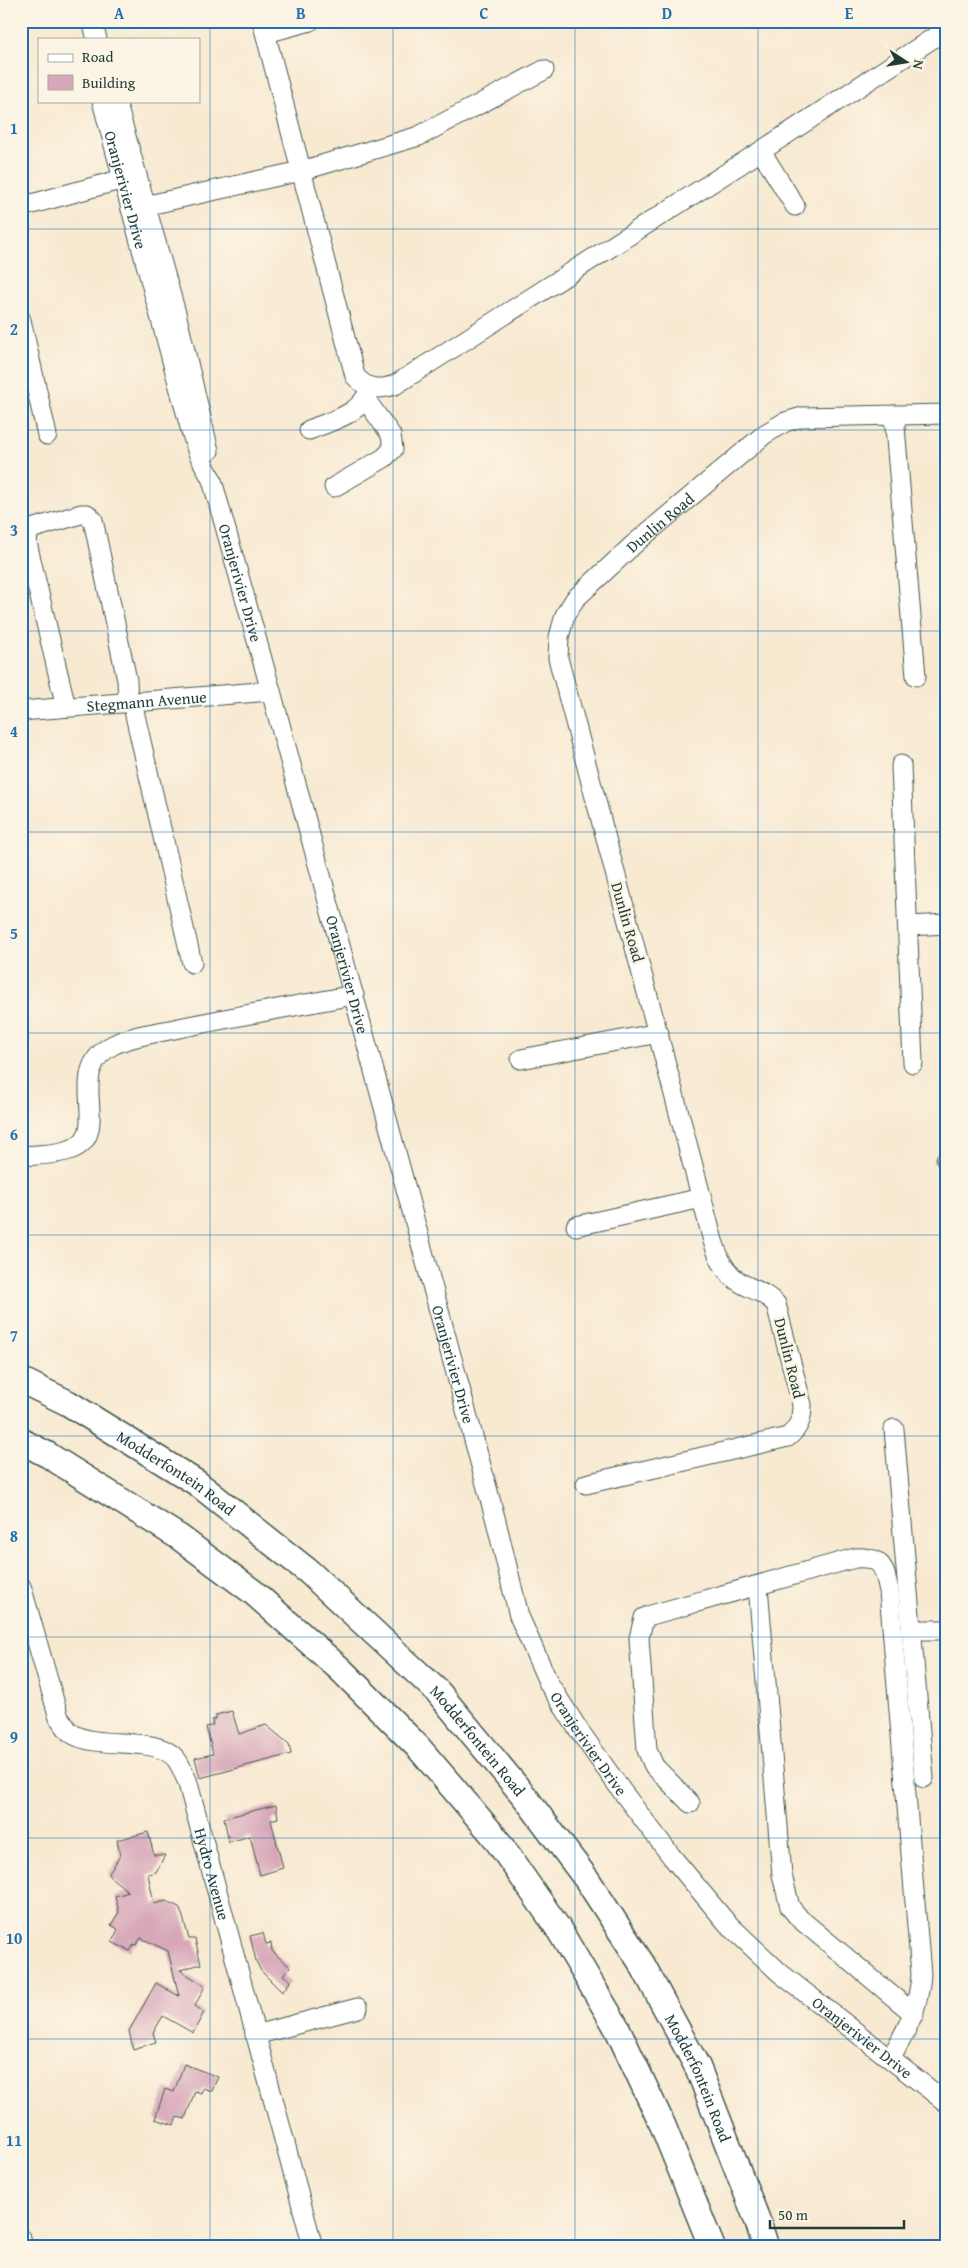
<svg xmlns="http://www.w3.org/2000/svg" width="968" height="2268" viewBox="0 0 968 2268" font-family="'Gentium Book Plus',serif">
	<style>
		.building { fill: #d8a8ba }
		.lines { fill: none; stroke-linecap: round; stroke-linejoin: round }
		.minor-casing { stroke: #40574c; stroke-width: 21 }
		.major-casing { stroke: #40574c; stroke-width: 28 }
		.minor { stroke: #fff; stroke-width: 19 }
		.major { stroke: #fff; stroke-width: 25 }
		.grid { fill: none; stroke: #1f6fb2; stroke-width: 1; stroke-opacity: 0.55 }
		.labels { text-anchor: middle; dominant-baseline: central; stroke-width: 5; stroke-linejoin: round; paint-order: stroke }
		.street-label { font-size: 16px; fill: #1f3d34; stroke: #fcf5e5 }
		.neatline { fill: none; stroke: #1f6fb2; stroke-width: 2 }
		.grid-label { font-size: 16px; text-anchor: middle; font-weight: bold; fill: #1f6fb2 }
	</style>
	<rect width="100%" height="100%" fill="#fcf5e5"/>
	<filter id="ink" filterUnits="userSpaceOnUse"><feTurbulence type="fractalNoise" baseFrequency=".02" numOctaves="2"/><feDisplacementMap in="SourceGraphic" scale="10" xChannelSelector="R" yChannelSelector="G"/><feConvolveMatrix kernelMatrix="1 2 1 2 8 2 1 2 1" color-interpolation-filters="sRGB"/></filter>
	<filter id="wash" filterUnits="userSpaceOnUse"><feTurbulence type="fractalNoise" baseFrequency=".0096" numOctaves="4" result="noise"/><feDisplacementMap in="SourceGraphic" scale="20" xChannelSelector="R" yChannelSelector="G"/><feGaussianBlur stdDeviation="1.12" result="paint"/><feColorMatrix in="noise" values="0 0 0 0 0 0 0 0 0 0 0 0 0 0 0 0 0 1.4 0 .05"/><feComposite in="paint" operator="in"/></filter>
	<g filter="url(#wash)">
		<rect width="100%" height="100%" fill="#f8e9d1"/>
		<g id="blocks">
			<g class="building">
				<path d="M232,1711l7,23 27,-9 23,19 2,10 -91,24 -5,-20 18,-4 -7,-27 7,-2 -1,-5 4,-1v-4z"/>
				<path d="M276,1805l2,13 -7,2 12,48 -23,7 -10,-39 -21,6 -5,-24z"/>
				<path d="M148,1832l6,23h11l-9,17 -8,2 6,30 12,-3 13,6 4,10 6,22h6l6,25 -21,6 25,16 -10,20 9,6 -11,21 -30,-17 -10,17 3,9 -23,7 -4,-18 27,-48 23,13 -11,-45 -27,-13 -5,7 -2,-1 -4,7 -18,-9 6,-13 -7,-4 8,-13 -4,-16 14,-4 -21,-17 12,-19 -3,-16z"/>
				<path d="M263,1933l3,11 5,-1 1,8 18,16 -7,8 8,6 -9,11 -21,-21 -5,-10 -6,-25z"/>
				<path d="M184,2064l34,13 -6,14 -9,-3 -2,5 -6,-2 -10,28 -8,-2 -3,8 -19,-6 10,-30 9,3z"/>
			</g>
		</g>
	</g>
	<g filter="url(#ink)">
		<use href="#blocks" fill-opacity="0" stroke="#40574c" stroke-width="1"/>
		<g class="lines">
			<defs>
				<g id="minor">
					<path d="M92,21l5,18"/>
					<path d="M262,21l93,355c12,14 24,14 40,9l366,-234 186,-122"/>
					<path d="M266,33l44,-12"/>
					<path id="s1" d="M102,101l89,330 7,22 14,27 59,211 225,830 23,95 30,68 29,45 43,61 51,67 55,66 53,50 167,130"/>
					<path d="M116,101l60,212 33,138"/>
					<path d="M761,151l34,55"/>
					<path d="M21,207l102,-28"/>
					<path d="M131,209l170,-38 118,-35 125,-66"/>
					<path d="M21,320l26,115"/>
					<path d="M894,415l22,261"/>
					<path d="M309,430c24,-10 51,-15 61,-41"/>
					<path d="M334,487l50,-29 9,-9 -2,-14 -25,-35"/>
					<path d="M132,702l60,261"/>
					<path d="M66,707l-39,-164 1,-9 3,-5 50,-15h6l6,6 34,160 1,23"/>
					<path id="s2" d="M21,711l250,-20"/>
					<path d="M901,765l12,298"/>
					<path d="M909,926l38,-2"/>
					<path d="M521,1059l138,-26"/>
					<path d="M21,1156c15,-1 31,-1 45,-5 53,-14 -6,-79 47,-106 19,-10 45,-12 66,-17 58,-12 116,-22 175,-33"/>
					<path d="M946,1160h1"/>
					<path d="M576,1226l126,-28"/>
					<path d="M894,1429l30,349"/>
					<path id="s3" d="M586,1484l202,-47c11,-10 14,-17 14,-32l-26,-101c-14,-15 -30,-15 -42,-26 -12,-10 -16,-23 -21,-37l-155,-583 1,-21 6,-22 10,-16 58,-54 132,-111 20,-12 17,-5 145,-3"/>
					<path id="s4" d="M21,1586l38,132c4,4 8,12 12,15 27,18 85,1 105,26 5,6 7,14 11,21l126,467"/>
					<path d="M758,1586l24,289 8,32 10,12 114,95"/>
					<path d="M911,1630h36"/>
					<path d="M690,1803l-36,-37 -7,-16 -8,-112 5,-20 7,-3 204,-57c27,-2 29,9 34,33l32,383c-2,34 -14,55 -30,84"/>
					<path d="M255,2035l103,-27"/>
					<path d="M21,2239l2,8"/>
				</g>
				<g id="major">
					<path id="s5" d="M21,1380l47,23 129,80 112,89 129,120 87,105 63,84 54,83 56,104 60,154 8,25"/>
					<path d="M21,1441l27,14 131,82 74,55 87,77 78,78 76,89 64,92 59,100 46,98 49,121"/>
				</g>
			</defs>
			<use href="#minor" class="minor-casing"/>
			<use href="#major" class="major-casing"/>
			<use href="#minor" class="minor"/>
			<use href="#major" class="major"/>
		</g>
	</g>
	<path class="grid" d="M210,21v2226M393,21v2226M575,21v2226M758,21v2226M21,229h926M21,430h926M21,631h926M21,832h926M21,1033h926M21,1235h926M21,1436h926M21,1637h926M21,1838h926M21,2039h926"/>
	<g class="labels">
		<g class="street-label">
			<text stroke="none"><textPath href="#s1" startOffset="92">Oranjerivier Drive</textPath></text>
			<text stroke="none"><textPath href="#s3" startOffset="1221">Dunlin Road</textPath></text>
			<text stroke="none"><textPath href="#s1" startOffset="502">Oranjerivier Drive</textPath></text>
			<text stroke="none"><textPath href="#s2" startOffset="126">Stegmann Avenue</textPath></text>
			<text transform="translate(628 922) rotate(74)">Dunlin Road</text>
			<text stroke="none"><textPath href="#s1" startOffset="908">Oranjerivier Drive</textPath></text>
			<text transform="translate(790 1358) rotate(76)">Dunlin Road</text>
			<text stroke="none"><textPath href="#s1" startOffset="1312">Oranjerivier Drive</textPath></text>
			<text stroke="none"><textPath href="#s5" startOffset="181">Modderfontein Road</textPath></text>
			<text stroke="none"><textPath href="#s5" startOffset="586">Modderfontein Road</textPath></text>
			<text stroke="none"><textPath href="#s1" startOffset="1718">Oranjerivier Drive</textPath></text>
			<text stroke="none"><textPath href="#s4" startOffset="388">Hydro Avenue</textPath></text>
			<text stroke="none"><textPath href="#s1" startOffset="2122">Oranjerivier Drive</textPath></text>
			<text stroke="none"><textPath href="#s5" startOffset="991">Modderfontein Road</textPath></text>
		</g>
	</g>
	<rect width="968" height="2268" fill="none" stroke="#fcf5e5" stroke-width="55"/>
	<rect x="38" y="38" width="162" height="65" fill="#fcf5e5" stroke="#a4ab9e"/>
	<rect x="48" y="54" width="25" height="8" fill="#ffffff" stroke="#a4ab9e"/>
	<text x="82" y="62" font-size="15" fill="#1f3d34">Road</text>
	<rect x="48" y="75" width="25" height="15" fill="#d8a8ba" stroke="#a4ab9e"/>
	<text x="82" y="88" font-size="15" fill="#1f3d34">Building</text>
	<g transform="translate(906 62) rotate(102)" stroke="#fcf5e5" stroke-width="4" paint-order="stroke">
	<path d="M0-4L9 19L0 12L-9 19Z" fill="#1f3d34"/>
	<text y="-8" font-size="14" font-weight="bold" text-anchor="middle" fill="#1f3d34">N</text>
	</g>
	<path d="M770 2220v8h134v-8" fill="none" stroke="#1f3d34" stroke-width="2.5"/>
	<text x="778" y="2220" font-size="15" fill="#1f3d34" stroke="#fcf5e5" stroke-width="4" paint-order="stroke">50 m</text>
	<rect x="28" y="28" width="912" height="2212" class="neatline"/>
	<g class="grid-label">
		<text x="119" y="19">A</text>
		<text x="301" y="19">B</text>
		<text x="484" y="19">C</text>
		<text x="667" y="19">D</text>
		<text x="849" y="19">E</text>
		<text x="14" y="134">1</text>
		<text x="14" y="335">2</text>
		<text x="14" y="536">3</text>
		<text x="14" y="737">4</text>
		<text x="14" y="939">5</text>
		<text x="14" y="1140">6</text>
		<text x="14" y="1341">7</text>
		<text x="14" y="1542">8</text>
		<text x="14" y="1743">9</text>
		<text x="14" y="1944">10</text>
		<text x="14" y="2146">11</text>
	</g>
</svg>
